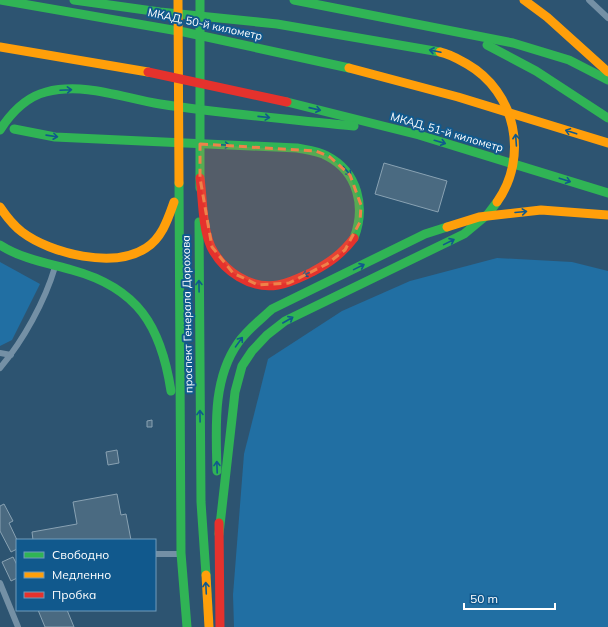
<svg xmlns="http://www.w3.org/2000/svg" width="608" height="627" viewBox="0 0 608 627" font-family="Mulish,sans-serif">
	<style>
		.green { fill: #216fa3 }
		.building { fill: #4a6a81; stroke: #89a2b3 }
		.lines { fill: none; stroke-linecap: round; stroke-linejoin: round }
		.lane { stroke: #7490a5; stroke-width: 6 }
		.fast { stroke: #30b455; stroke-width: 9 }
		.slow { stroke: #ff9f0a; stroke-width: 9 }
		.jam { stroke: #e5322d; stroke-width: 9 }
		.oneway { stroke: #11598d }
		.marked { fill: #ee8249; fill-opacity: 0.2; stroke: #ee8249; stroke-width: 3; stroke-dasharray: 8 5; stroke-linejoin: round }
		.labels { text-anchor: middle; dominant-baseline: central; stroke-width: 4; stroke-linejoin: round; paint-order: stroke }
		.street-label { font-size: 11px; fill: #fff; stroke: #11598d }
	</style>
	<rect width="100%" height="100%" fill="#2d5471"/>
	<g class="green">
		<path d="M497,258l75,4 36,9v356h-374l-1,-32 11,-141 24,-95 74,-48 68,-30z"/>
		<path d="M0,262l40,22 -28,56 -12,6z"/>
	</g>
	<g class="building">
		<path d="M384,163l63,18 -9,31 -63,-18z"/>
		<path d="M152,420v7h-5v-6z"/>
		<path d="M117,450l2,13 -11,2 -2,-13z"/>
		<path d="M117,494l4,21 5,-1 5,26h-98l-1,-8 45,-8 -4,-22z"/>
		<path d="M4,504l9,17 -4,2 8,17v9l-6,3 -11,-21v-25z"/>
		<path d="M13,557l4,8v13l-6,3 -9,-19z"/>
		<path d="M38,610h29l7,17h-29z"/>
	</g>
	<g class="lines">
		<g class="lane">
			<path d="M589,0l19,18"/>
			<path d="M0,353l11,2"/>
			<path d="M0,368c23,-27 45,-67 55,-101"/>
			<path d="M155,554h24"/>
			<path d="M0,583l18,44"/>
		</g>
		<g class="fast">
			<path d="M0,0l184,32 165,36"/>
			<path d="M74,0l86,12 117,12 163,28"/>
			<path d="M200,0v188"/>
			<path d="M294,0l219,43 56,17 39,20"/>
			<path d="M487,45l49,26 72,47"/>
			<path d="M287,102l132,33 189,58"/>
			<path d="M14,129l41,8 242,11c10,2 21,3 30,8 31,16 39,51 27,82"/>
			<path d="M0,130c11,-17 26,-33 46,-38 38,-10 77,6 114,12 64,10 129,15 194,22"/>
			<path d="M179,183l2,370 6,74"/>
			<path d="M199,222l2,280 5,73"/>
			<path d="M0,245c22,14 47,18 72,25 66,18 89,56 99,121"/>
			<path d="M217,471c-1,-42 -5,-91 21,-128 9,-13 22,-23 34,-34l153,-75 22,-7"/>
			<path d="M219,534l16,-142 7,-26 10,-15 15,-16 18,-14 179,-87 24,-20 9,-12"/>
		</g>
		<g class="slow">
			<path d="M178,0l1,183"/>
			<path d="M524,0l23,17 61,55"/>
			<path d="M0,47l148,25"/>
			<path d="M440,52c10,2 18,7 27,12 49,28 62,93 30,138"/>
			<path d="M349,68l109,29 150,46"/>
			<path d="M0,207c6,9 13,18 22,25 29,22 92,37 124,16 16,-10 22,-29 28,-46"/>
			<path d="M447,227l32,-10 62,-7 67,5"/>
			<path d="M206,575l3,52"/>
		</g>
		<g class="jam">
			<path d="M148,72l139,30"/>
			<path d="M200,178c3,22 2,48 11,69 12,24 40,43 67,38 12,-2 23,-8 34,-13 17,-9 30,-18 42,-34"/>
			<path d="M219,523l1,104"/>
		</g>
	</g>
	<defs><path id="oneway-shaft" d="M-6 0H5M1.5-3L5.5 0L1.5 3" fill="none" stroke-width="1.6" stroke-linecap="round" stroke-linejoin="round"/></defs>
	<g class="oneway">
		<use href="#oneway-shaft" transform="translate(435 51) rotate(-168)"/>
		<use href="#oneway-shaft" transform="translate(66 90) rotate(-3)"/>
		<use href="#oneway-shaft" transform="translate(315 109) rotate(13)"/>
		<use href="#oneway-shaft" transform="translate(264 117) rotate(6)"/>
		<use href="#oneway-shaft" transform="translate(571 132) rotate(-162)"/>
		<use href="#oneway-shaft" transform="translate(52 136) rotate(8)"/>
		<use href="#oneway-shaft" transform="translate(516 140) rotate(-94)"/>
		<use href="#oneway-shaft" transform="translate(440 142) rotate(16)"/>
		<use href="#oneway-shaft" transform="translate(224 145) rotate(3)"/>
		<use href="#oneway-shaft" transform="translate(347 171) rotate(50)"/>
		<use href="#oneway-shaft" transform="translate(565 180) rotate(18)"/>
		<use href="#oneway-shaft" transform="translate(521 212) rotate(-5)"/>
		<use href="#oneway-shaft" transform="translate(449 242) rotate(-26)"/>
		<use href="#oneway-shaft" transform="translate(359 267) rotate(-26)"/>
		<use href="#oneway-shaft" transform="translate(308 273) rotate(154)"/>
		<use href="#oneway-shaft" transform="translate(199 286) rotate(-91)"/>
		<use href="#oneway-shaft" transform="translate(288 320) rotate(-30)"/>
		<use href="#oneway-shaft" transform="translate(239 342) rotate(-54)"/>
		<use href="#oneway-shaft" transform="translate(200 416) rotate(-91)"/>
		<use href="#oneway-shaft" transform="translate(217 467) rotate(-92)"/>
		<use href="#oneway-shaft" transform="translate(206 588) rotate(-93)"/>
	</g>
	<path class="marked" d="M200,144l116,7 14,6 20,18 11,30 -1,17 -15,28 -18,14 -38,19 -31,2 -25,-12 -21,-26 -12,-69z"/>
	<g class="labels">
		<g class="street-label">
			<text transform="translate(205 24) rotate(12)">МКАД, 50-й километр</text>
			<text transform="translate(447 132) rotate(16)">МКАД, 51-й километр</text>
			<text transform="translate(187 314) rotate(-91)">проспект Генерала Дорохова</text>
		</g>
	</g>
	<rect x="16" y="539" width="140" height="72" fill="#11598d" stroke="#709bbb"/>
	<rect x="24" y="552" width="20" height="6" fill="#30b455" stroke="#709bbb"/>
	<text x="52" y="559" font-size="12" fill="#ffffff">Свободно</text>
	<rect x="24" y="572" width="20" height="6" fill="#ff9f0a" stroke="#709bbb"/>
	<text x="52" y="579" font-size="12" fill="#ffffff">Медленно</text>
	<rect x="24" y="592" width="20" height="6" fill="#e5322d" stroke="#709bbb"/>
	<text x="52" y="599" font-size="12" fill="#ffffff">Пробка</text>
	<path d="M464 603v6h91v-6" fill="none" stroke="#ffffff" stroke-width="2"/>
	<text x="470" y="603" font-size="12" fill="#ffffff" stroke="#11598d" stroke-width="3" paint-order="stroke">50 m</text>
</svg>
